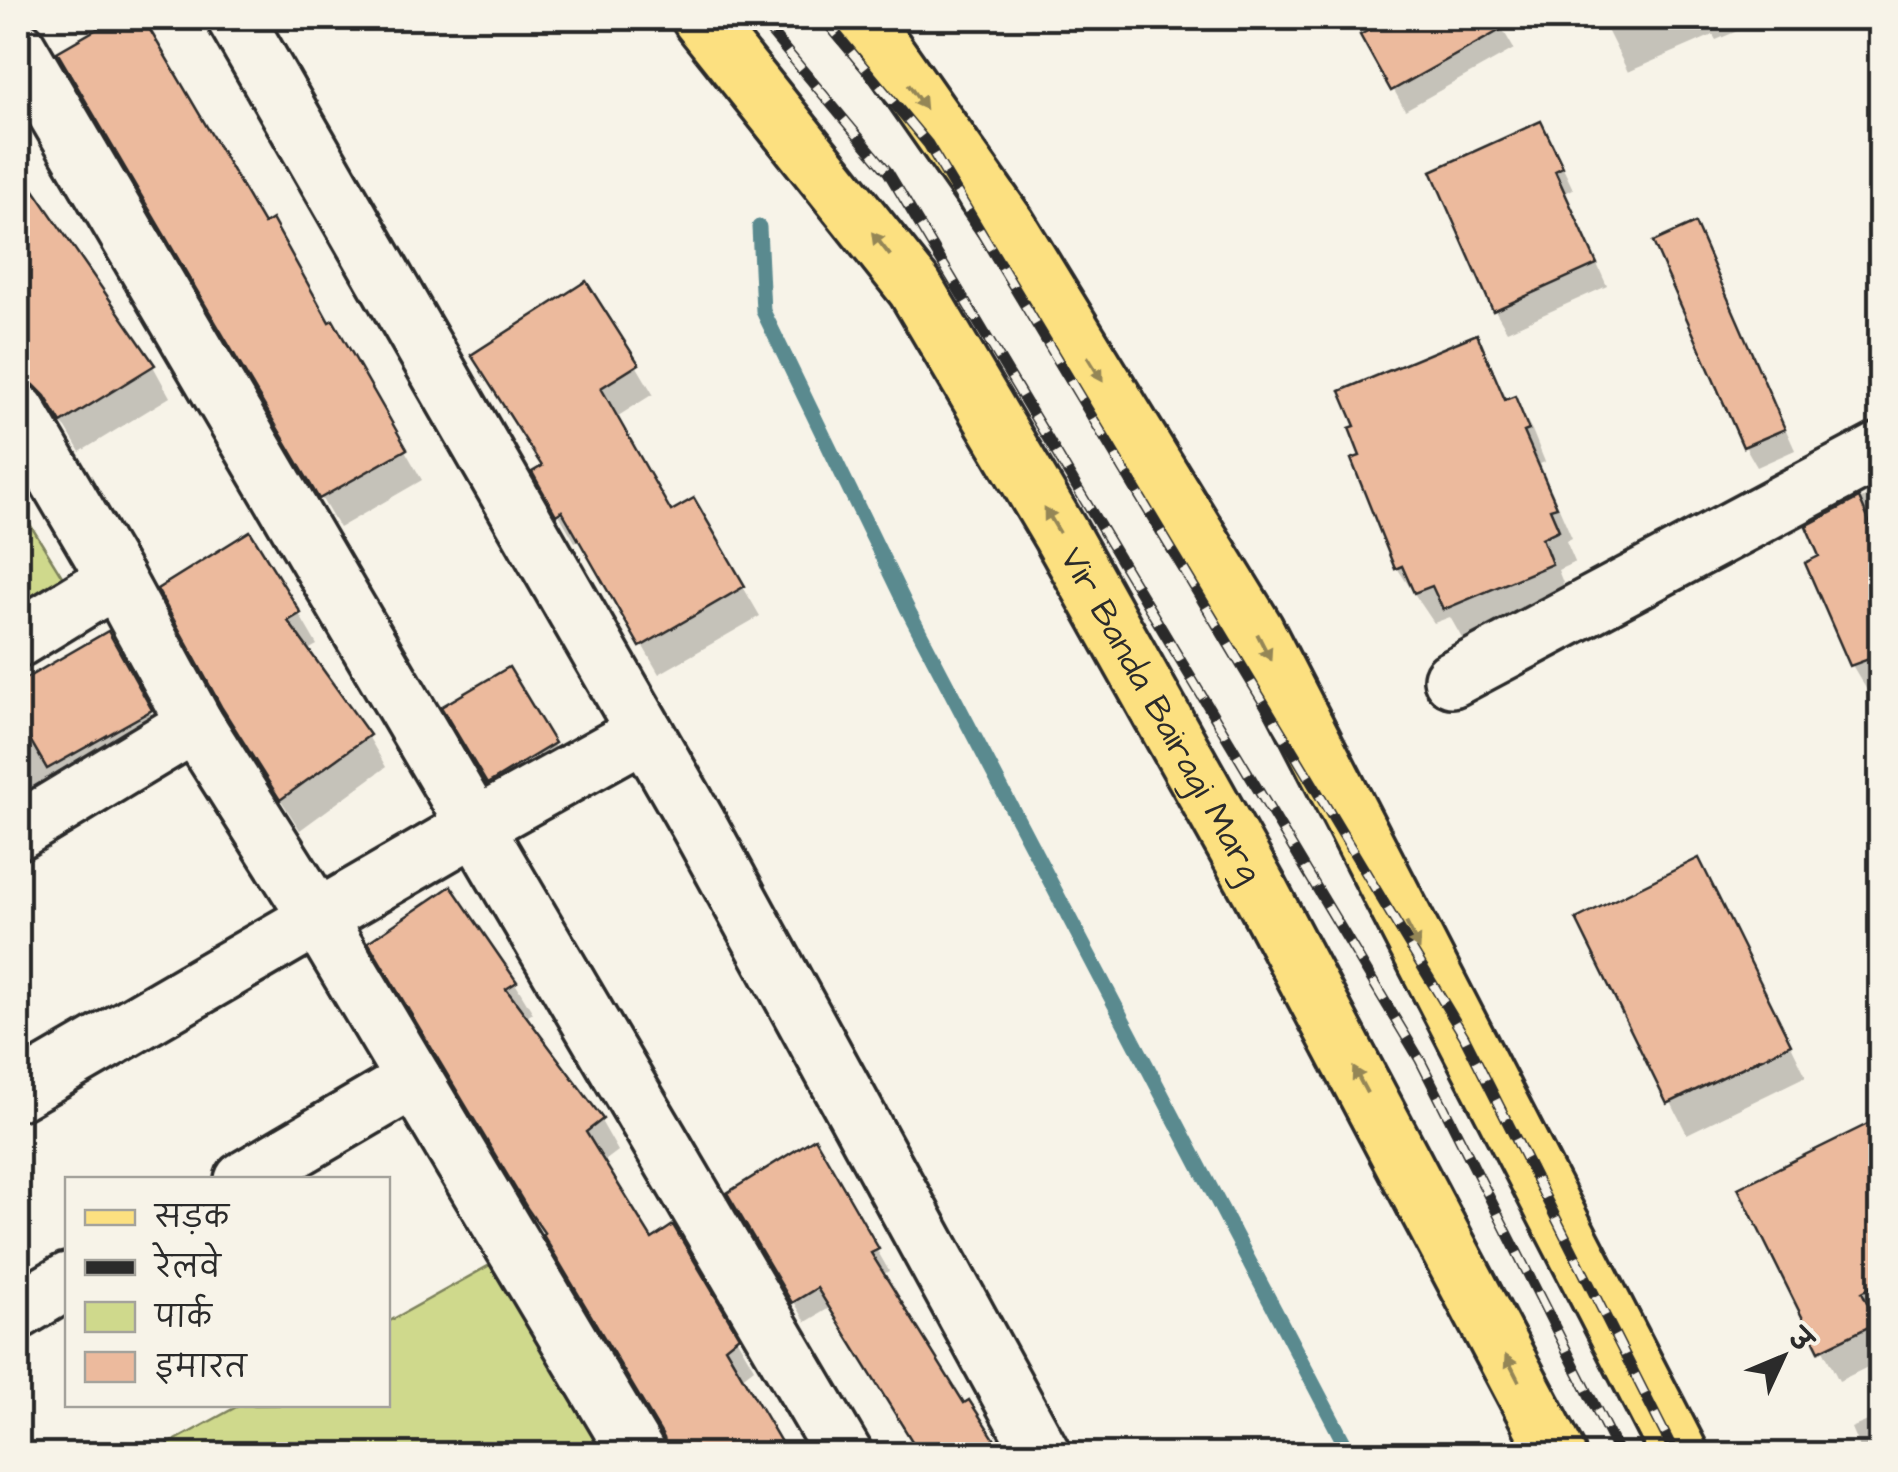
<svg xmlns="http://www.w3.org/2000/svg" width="1898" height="1472" viewBox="0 0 1898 1472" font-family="'Architects Daughter','Playpen Sans Deva',sans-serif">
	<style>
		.green { fill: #cfd98c; stroke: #7d825c; stroke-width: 2.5 }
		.shadow { fill: #0003 }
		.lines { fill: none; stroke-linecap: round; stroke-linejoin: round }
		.stream { stroke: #5a8a8f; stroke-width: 15 }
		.building { fill: #ecba9d; stroke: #2b2b2b; stroke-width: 2.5 }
		.minor-casing { stroke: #2b2b2b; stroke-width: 62 }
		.major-casing { stroke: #2b2b2b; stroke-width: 62 }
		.minor { stroke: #f7f3e8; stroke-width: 55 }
		.major { stroke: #fce080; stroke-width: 55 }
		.rail-casing { stroke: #2b2b2b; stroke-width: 11 }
		.rail { stroke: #f7f3e8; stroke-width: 8; stroke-dasharray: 22; stroke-linecap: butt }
		.oneway { fill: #948656 }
		.labels { text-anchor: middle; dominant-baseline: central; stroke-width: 8; stroke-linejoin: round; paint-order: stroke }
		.street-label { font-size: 35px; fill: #2b2b2b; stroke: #f7f3e8 }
	</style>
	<rect width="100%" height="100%" fill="#f7f3e8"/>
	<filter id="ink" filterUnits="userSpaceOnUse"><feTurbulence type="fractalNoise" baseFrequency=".01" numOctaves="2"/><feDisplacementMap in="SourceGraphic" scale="20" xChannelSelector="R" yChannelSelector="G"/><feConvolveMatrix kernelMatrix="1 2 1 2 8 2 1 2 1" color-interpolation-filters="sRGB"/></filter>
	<g filter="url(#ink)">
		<g class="green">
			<path d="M18,505l55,89 -55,35z"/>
			<path d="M506,1256l122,198h-478l90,-49 148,-1v-82z"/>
		</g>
		<g class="shadow">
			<path d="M121,18h19l123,209 66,98 3,-2 90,157 -83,48 -279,-475z"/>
			<path d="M1398,18h98l18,31 -109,61 -41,-74z"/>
			<path d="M1601,18h167l-52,22 -3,-5 -85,37z"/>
			<path d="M1871,18h9v16l-8,-14z"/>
			<path d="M1552,145l21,44 -8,4 42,93 -100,45 -12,-21z"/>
			<path d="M18,172l135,194 17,31 -90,55 -14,-24 -12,-12 -22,-3 -14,-23z"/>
			<path d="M1694,226l101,224 -38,17 -12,-21z"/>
			<path d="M1476,337l32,64 6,-2 18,31 13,32 -5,2 32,74 -6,3 9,21 -17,8 10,26 -105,44 -13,-23 -16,6 -37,-55 -34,-111z"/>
			<path d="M636,365l17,29 -38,24 55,96 23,-13 67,115 -101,58 -78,-135 -6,3 -40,-69 9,-5 -53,-84z"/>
			<path d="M1880,489v223l-28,-47 -30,-108 -13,-30z"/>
			<path d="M160,590l139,24 18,31 -11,6 62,85 18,31 -86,63 -57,-90z"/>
			<path d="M108,634l53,97 -143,84v-129z"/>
			<path d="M508,670l57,95 -64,38 -56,-95z"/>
			<path d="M1716,892l90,184 -119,58 -108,-214z"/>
			<path d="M372,943l143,40 18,30 -8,5 76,103 17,30 -16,12 49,79 22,-13 81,139 -13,10 45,76h-115l-4,-15z"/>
			<path d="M1880,1121v240l-41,20 -98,-192z"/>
			<path d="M815,1142l74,129 -7,4 81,132 5,-4 33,51h-114l25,-15 -81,-132 -25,15 -76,-128z"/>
			<path d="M1880,1416v38h-18l-11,-26z"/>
		</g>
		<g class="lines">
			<path class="stream" d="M759,227l4,84 144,297 443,846"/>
		</g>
		<g class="building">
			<path d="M116,18h27l121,206 8,-5 57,103 4,-2 74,129 -88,50 -262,-447z"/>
			<path d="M1392,18h130l-131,73 -31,-56z"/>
			<path d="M1541,121l22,46 -8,4 42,93 -104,47 -62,-140z"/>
			<path d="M18,167l137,198 -94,58 -16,-27 -11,-11 -16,-4z"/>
			<path d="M1695,223l90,206 -42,18 -90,-205z"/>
			<path d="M586,281l53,83 -38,24 70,123 23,-13 51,88 -105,61 -78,-136 -6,4 -24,-43 10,-6 -71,-111z"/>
			<path d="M1477,334l28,66 10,-4 14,34 -5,2 33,75 -7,2 9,21 -17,8 10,26 -109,46 -11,-24 -18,7 -12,-27 -7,3 -44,-110 9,-3 -11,-28 6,-2 -15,-35z"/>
			<path d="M1859,498l21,48v109l-30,11 -45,-103 14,-7 -13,-30z"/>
			<path d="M250,531l51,82 -13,8 82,114 -90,65 -58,-92 -65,-119z"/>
			<path d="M108,631l44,79 -105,59 -29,-50v-36z"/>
			<path d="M509,667l46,76 -68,41 -46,-77z"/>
			<path d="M1699,858l92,186 -124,60 -91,-185z"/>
			<path d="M451,886l66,96 -11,7 97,130 -17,13 66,107 21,-14 66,111 -14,11 63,107h-120l-4,-16 -121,-203 2,-1 -18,-26 -159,-266z"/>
			<path d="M1880,1118v164l-18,10 15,31 -58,28 -81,-163z"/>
			<path d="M815,1138l64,111 -8,4 93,150 5,-3 35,54h-84l-103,-166 -25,15 -65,-110z"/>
		</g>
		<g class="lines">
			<defs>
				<g id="minor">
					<path d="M235,18l463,806 344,630"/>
					<path d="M18,48l826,1406"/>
					<path d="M18,412l98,167 79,145 122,193 320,537"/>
					<path d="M18,639l98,-60"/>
					<path d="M1452,679l428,-228"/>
					<path d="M18,831l177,-107"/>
					<path d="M18,1092l458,-266 169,-94"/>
					<path d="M243,1180l171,-100"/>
					<path d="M18,1311l50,-30"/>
				</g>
				<g id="major">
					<path id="s1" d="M700,18l215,270 146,247 198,354 298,565"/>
					<path d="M862,18l145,207 249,406 424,823"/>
				</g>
			</defs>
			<use href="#minor" class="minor-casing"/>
			<use href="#major" class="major-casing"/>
			<use href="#minor" class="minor"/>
			<use href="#major" class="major"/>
			<defs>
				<g id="rail">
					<path d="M759,18l129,154 532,888 199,394"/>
					<path d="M823,18l105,126 536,892 211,418"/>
				</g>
			</defs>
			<use href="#rail" class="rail-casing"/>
			<use href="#rail" class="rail"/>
		</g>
		<defs><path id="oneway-solid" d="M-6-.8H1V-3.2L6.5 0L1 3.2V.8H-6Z" transform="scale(2.5)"/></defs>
		<g class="oneway">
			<use href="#oneway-solid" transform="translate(917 97) rotate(55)"/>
			<use href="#oneway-solid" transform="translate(881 244) rotate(-128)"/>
			<use href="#oneway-solid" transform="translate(1095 369) rotate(58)"/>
			<use href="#oneway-solid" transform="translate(1052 520) rotate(-121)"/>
			<use href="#oneway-solid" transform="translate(1264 647) rotate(63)"/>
			<use href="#oneway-solid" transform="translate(1413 936) rotate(63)"/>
			<use href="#oneway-solid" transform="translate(1360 1080) rotate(-118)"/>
			<use href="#oneway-solid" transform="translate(1512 1368) rotate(-117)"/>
		</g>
	</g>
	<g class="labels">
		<g class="street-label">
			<text stroke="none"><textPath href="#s1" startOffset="838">Vir Banda Bairagi Marg</textPath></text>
		</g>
	</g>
	<rect width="1898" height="1472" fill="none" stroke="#f7f3e8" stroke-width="60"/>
	<rect x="30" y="30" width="1838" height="1412" fill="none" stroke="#2b2b2b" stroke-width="4" filter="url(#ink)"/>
	<rect x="65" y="1177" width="325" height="230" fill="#f7f3e8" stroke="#a5a39c" stroke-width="2.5"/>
	<rect x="85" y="1210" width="50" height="15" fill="#fce080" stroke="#a5a39c" stroke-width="2.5"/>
	<text x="155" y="1227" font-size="30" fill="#2b2b2b">सड़क</text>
	<rect x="85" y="1260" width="50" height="15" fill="#2b2b2b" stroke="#a5a39c" stroke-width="2.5"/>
	<text x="155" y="1277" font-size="30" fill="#2b2b2b">रेलवे</text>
	<rect x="85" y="1302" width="50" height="30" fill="#cfd98c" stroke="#a5a39c" stroke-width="2.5"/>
	<text x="155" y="1327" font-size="30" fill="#2b2b2b">पार्क</text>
	<rect x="85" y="1352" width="50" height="30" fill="#ecba9d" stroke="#a5a39c" stroke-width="2.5"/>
	<text x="155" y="1377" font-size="30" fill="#2b2b2b">इमारत</text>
	<g transform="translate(1783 1357) rotate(46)" stroke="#f7f3e8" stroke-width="8" paint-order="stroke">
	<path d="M0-8L18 38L0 25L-18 38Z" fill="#2b2b2b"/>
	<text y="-15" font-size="28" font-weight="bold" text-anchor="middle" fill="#2b2b2b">उ</text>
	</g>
</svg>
